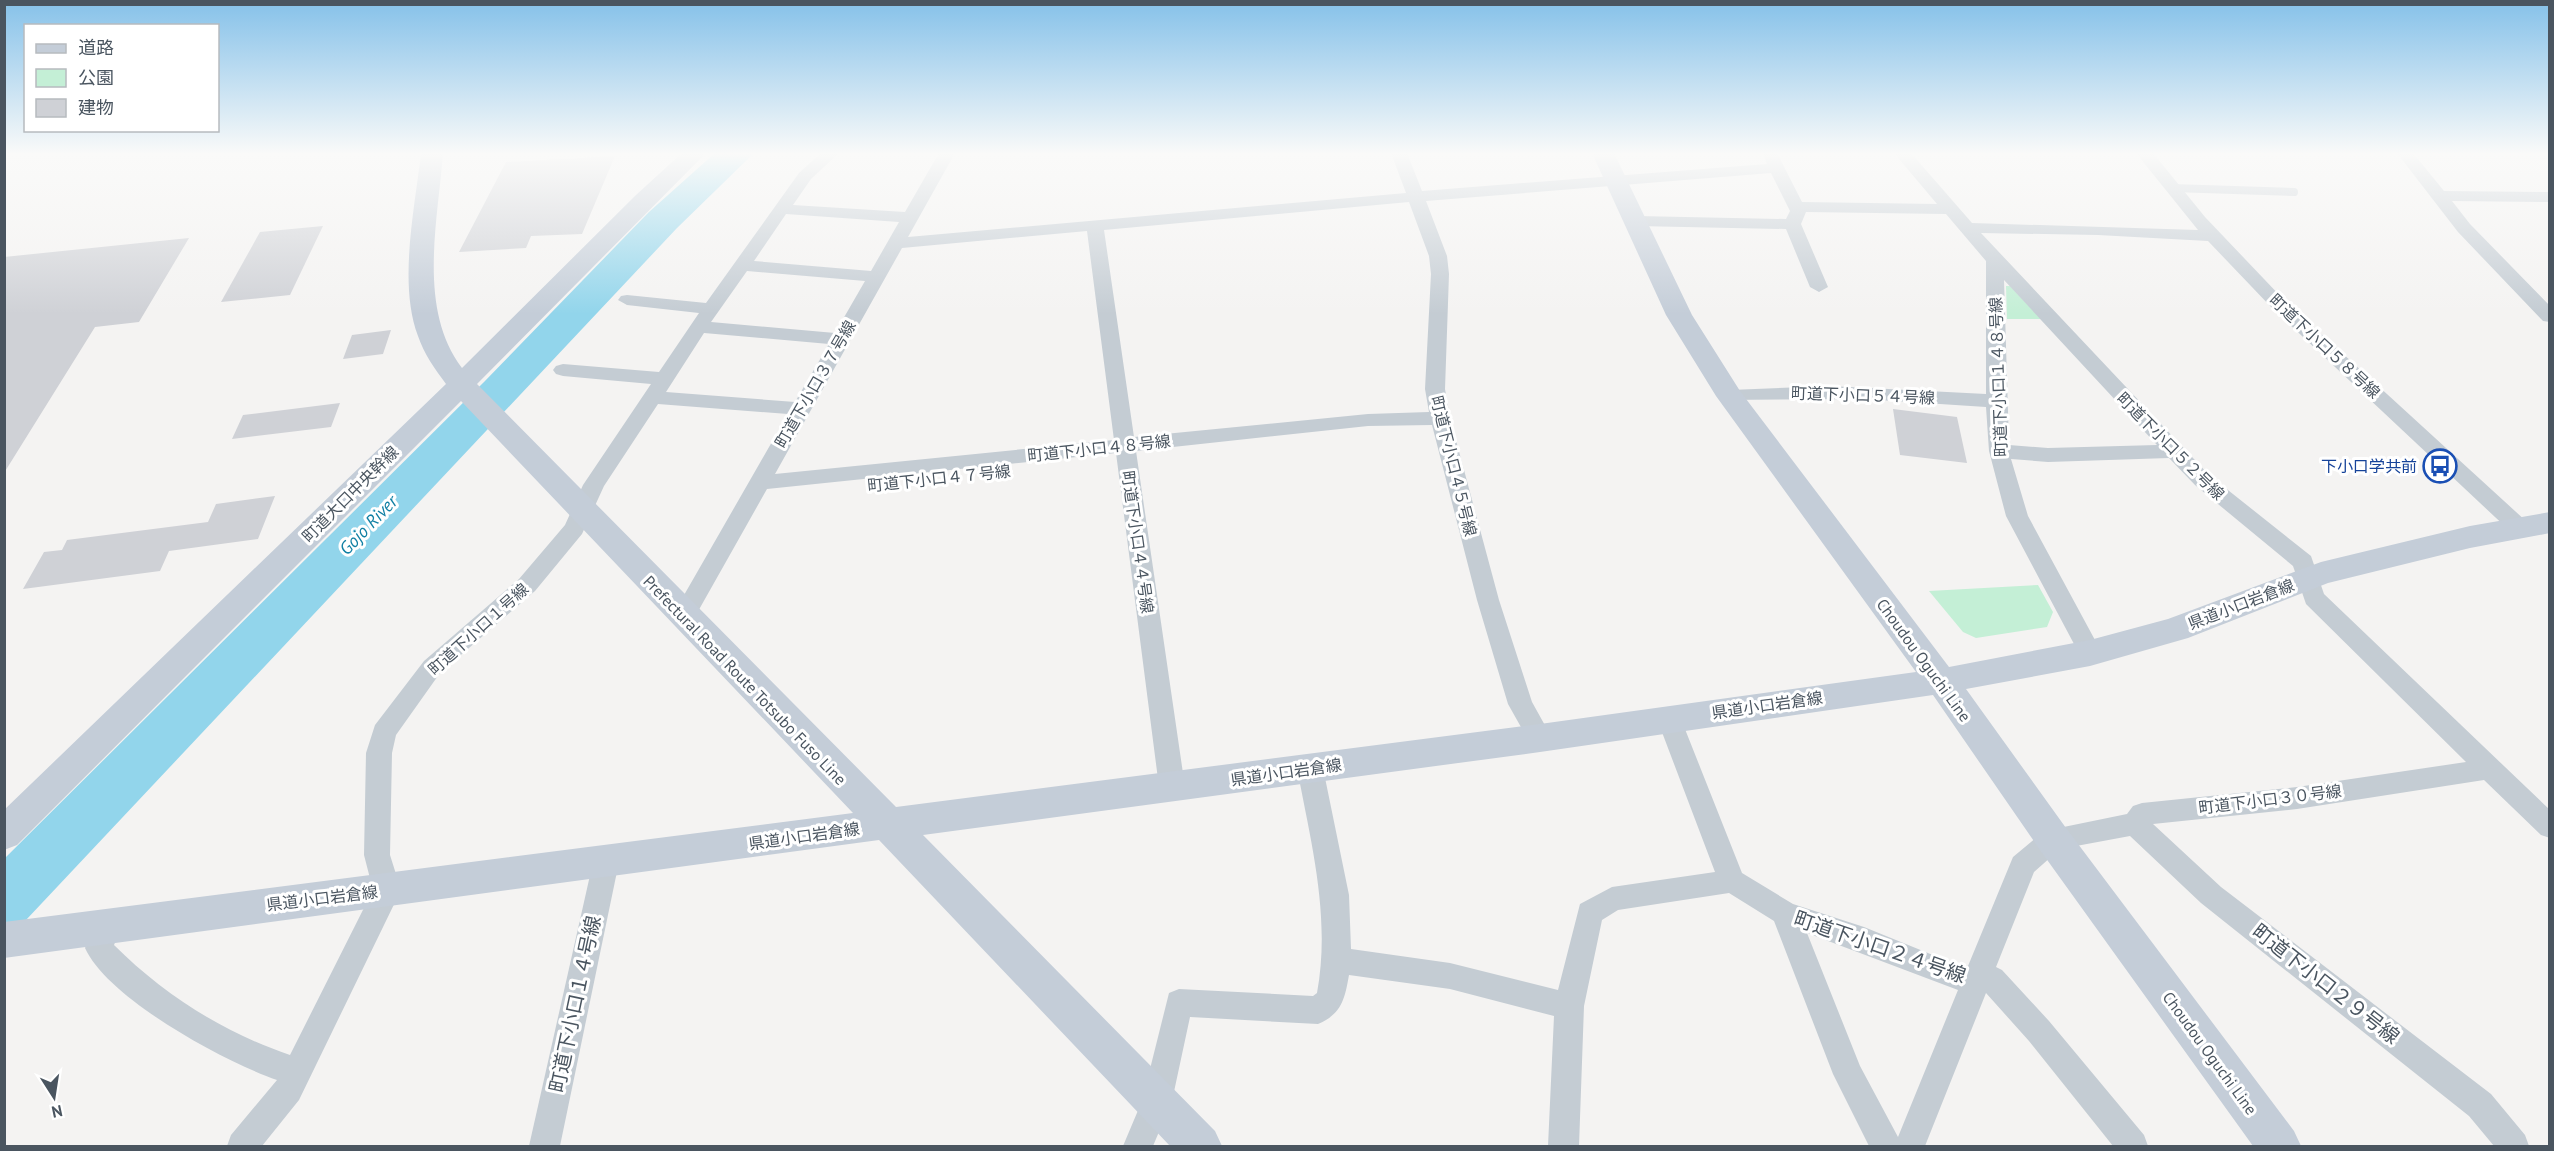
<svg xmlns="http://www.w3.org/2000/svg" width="2554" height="1151" viewBox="0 0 2554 1151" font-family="'PT Sans','Noto Sans JP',sans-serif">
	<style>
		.green { fill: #c4efd6 }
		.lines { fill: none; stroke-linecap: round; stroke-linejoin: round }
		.river { fill: #92d5eb; fill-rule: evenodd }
		.building { fill: #cfd1d6 }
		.lane { stroke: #c4ccd3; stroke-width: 8 }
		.street { fill: #c4ccd3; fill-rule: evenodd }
		.secondary { fill: #c4cdd8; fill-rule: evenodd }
		.labels { text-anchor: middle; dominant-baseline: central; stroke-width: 6; stroke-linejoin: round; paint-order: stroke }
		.street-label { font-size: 16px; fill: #4a5560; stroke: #fff }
		.transit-label { font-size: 16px; fill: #164399; stroke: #fff; text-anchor: end }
		.water-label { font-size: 18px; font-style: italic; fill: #1180a4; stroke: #fff }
		.near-street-label { font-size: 20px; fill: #4a5560; stroke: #fff }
	</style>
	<rect width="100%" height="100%" fill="#f4f3f2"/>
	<g class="green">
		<path d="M2006,286h4l31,33h-34z"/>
		<path d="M2038,585l15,27 -6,15 -71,11 -13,-6 -34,-41z"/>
	</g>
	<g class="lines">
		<path class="river" d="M715,153h39l-77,75 -651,692 -22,8v-69l480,-477 165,-170z"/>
	</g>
	<g class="building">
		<path d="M615,156l-33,78 -51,2 -5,12 -67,4 47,-90z"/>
		<path d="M323,226l-33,69 -69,7 39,-70z"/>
		<path d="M189,238l-50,84 -44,5 -91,146v-216z"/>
		<path d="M391,330l-8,24 -40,5 9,-24z"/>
		<path d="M340,403l-9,24 -99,12 11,-24z"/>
		<path d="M1893,409l64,8 10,46 -67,-8z"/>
		<path d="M275,496l-17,43 -89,12 -9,20 -137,18 21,-37 18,-2 5,-10 141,-18 8,-18z"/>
	</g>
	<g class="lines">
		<path class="lane" d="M2172,188l122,4"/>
		<g class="street">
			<path d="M821,153h18l-28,26 -18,26 112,7 34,-59h16l-47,84 498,-44 -15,-40h16l15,38 345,-27 -4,-11h14l25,49 135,2 -43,-51h17l61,70 226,7 -62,-77h17l52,64 79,83 243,222 3,5 -3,5 -8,3 -8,-3 -239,-224 -64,-67 -110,-6 -117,-2 228,242 102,81 13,38 226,216v28l-9,-3 -57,-55 -187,29 -144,15 68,63 270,207 34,41 4,11h-35l-25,-30 -268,-213 -71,-67 -70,13 -26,23 -38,95 6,3 47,51 95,114 4,11h-35l-84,-105 -43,-48 -61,153h-56l-36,-72 -59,-153 -45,-28 -111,17 -16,10 -18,86 -5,140h-31l6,-130 -104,-27 -101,-14c-4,23 -7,39 -31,49l-128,-7 -18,84 -19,45h-30l19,-45 27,-108 10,-4 134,7 4,-3c14,-76 -6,-150 -20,-225l4,-7 9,-3 9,3 4,7 26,127 2,54 99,14 108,27 22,-86 32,-17 103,-15 -58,-153 3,-7 9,-3 9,3 3,7 61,154 51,31 71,23 86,35 18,4 45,-109 31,-26 83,-17 6,-8 9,-3 155,-16 169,-25 -160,-158 -13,-38 -98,-81 -26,-27 -121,4 -37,-3 17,57 74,137 -4,6 -8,3 -8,-3 -76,-143 -17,-65 -3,-44 -123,-8 -140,1 -3,-4 3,-4 7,-2 100,-4 156,8v-133l-40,-47 -140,-2 -5,12 27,63 -9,5 -9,-5 -24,-58 -149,-3 -9,-5 9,-5 149,3 4,-8 -19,-38 -345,28 21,55 2,18 -4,115 5,29 49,182 33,102 20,36 -3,7 -9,3 -9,-3 -23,-41 -31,-104 -45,-175 -64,1 -232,25 49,336 -4,7 -9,4 -9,-4 -4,-7 -43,-334 -349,36 -75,133 -8,3 -8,-3 -4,-6 116,-202 -130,-10 -54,82 -22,48 -47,57 -95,82 -44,62 -4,18 -2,102 11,35 -102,210 -37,46h-35l4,-11 46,-55c-52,-18 -169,-81 -192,-132l13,-31 10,-3 10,3 4,9 -8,19c49,49 110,88 176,110l83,-165 -9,-35 2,-102 9,-28 49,-64 95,-82 46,-54 18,-40 68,-101 -88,-8 -7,-2 -3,-4 3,-4 7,-2 96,8 40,-59 -72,-8 -9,-5 3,-4 6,-1 79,8 93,-130zM1409,202l20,54 2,18 -6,115 4,23 -61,2 -234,23 -30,-207zM786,214l113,8 -28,49 -117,-10zM1087,231l27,209 -339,34 127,-226zM747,271l118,10 -30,52 -124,-11zM2004,280l153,165 -109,3 -39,-3zM704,333l125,11 -34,58 -129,-10zM1807,933l151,57 -60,147 -38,-71z"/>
			<path d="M2397,153h16l31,38 106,1v10l-98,-1 18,23 80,82v16l-7,-1 -85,-89z"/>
			<path d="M606,850l10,4 3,8 -59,284h-31l64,-284 3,-8z"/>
		</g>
		<path class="secondary" d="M421,153h22c-5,68 -26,156 19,215l174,-173 46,-42h24l-229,231 419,423 644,-83 376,-52 -200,-276 -50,-81 -74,-162h22l78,162 48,76 209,276 141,-27 78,-21 153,-57 149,-36 80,-14v21l-80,15 -142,35 -140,55 -98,28 -124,23 100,139 228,303 7,15h-48l-213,-296 -107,-155 -393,57 -617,83 292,296 7,15h-52l-291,-306 -875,118v-36l849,-109 -392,-412 -444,444 -13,5v-40l442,-426c-11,-15 -22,-30 -28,-48 -20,-53 -3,-128 3,-183z"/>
	</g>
	<linearGradient id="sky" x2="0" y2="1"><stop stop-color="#85c1e9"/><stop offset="0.49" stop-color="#fafaf9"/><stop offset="1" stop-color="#fafaf9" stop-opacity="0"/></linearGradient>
	<rect width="2554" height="314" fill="url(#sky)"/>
	<defs>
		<symbol id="bus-ring" viewBox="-11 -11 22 22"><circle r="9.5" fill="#fff" stroke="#1a4fb4" stroke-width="1.5"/><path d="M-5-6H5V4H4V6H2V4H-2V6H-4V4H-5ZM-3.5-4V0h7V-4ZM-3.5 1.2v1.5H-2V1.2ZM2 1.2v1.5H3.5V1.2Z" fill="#1a4fb4"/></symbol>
	</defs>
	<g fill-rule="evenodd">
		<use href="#bus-ring" x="2421" y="447" width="38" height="38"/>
	</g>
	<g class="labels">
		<g class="street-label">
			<text transform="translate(2325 346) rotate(43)">町道下小口５８号線</text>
			<text transform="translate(1998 377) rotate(-92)">町道下小口１４８号線</text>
			<text transform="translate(815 384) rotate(-60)">町道下小口３７号線</text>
			<text transform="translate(1863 395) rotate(2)">町道下小口５４号線</text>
			<text transform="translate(2171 446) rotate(45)">町道下小口５２号線</text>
			<text transform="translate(1099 448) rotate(-6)">町道下小口４８号線</text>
			<text transform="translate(1454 466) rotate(76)">町道下小口４５号線</text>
			<text transform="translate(939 478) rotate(-6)">町道下小口４７号線</text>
			<text transform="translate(350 494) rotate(-45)">町道大口中央幹線</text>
			<text transform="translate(1138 542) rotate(82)">町道下小口４４号線</text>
			<text transform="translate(2241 604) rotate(-21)">県道小口岩倉線</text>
			<text transform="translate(478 629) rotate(-42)">町道下小口１号線</text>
			<text transform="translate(1924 660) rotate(54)">Choudou Oguchi Line</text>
			<text transform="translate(745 680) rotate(46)">Prefectural Road Route Totsubo Fuso Line</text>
			<text transform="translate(1767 705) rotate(-8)">県道小口岩倉線</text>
			<text transform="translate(1286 772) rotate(-8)">県道小口岩倉線</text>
			<text transform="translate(2270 799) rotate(-7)">町道下小口３０号線</text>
			<text transform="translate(804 836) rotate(-8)">県道小口岩倉線</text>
			<text transform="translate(322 898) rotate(-7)">県道小口岩倉線</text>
			<text transform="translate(2210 1053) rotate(54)">Choudou Oguchi Line</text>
		</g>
		<g class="transit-label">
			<text x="2417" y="466">下小口学共前</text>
		</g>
		<g class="water-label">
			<text transform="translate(368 525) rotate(-46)">Gojo River</text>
		</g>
		<g class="near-street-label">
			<text transform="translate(1880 947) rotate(19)">町道下小口２４号線</text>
			<text transform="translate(2326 984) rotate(38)">町道下小口２９号線</text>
			<text transform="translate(575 1004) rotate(-78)">町道下小口１４号線</text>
		</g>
	</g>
	<rect width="2554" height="1151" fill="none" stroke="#4a5560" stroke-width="12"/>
	<rect x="24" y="24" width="195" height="108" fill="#ffffff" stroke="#b7bbbf" stroke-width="1.5"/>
	<rect x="36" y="44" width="30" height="9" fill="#c4cdd8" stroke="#b7bbbf" stroke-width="1.5"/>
	<text x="78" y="54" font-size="18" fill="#4a5560">道路</text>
	<rect x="36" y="69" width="30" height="18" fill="#c4efd6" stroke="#b7bbbf" stroke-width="1.5"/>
	<text x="78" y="84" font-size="18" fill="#4a5560">公園</text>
	<rect x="36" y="99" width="30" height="18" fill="#cfd1d6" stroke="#b7bbbf" stroke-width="1.5"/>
	<text x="78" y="114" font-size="18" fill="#4a5560">建物</text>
	<g transform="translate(54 1097) rotate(168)" stroke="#ffffff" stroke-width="4.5" paint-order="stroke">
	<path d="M0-4.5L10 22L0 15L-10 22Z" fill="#4a5560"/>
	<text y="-9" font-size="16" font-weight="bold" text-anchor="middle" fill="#4a5560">N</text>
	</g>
</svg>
